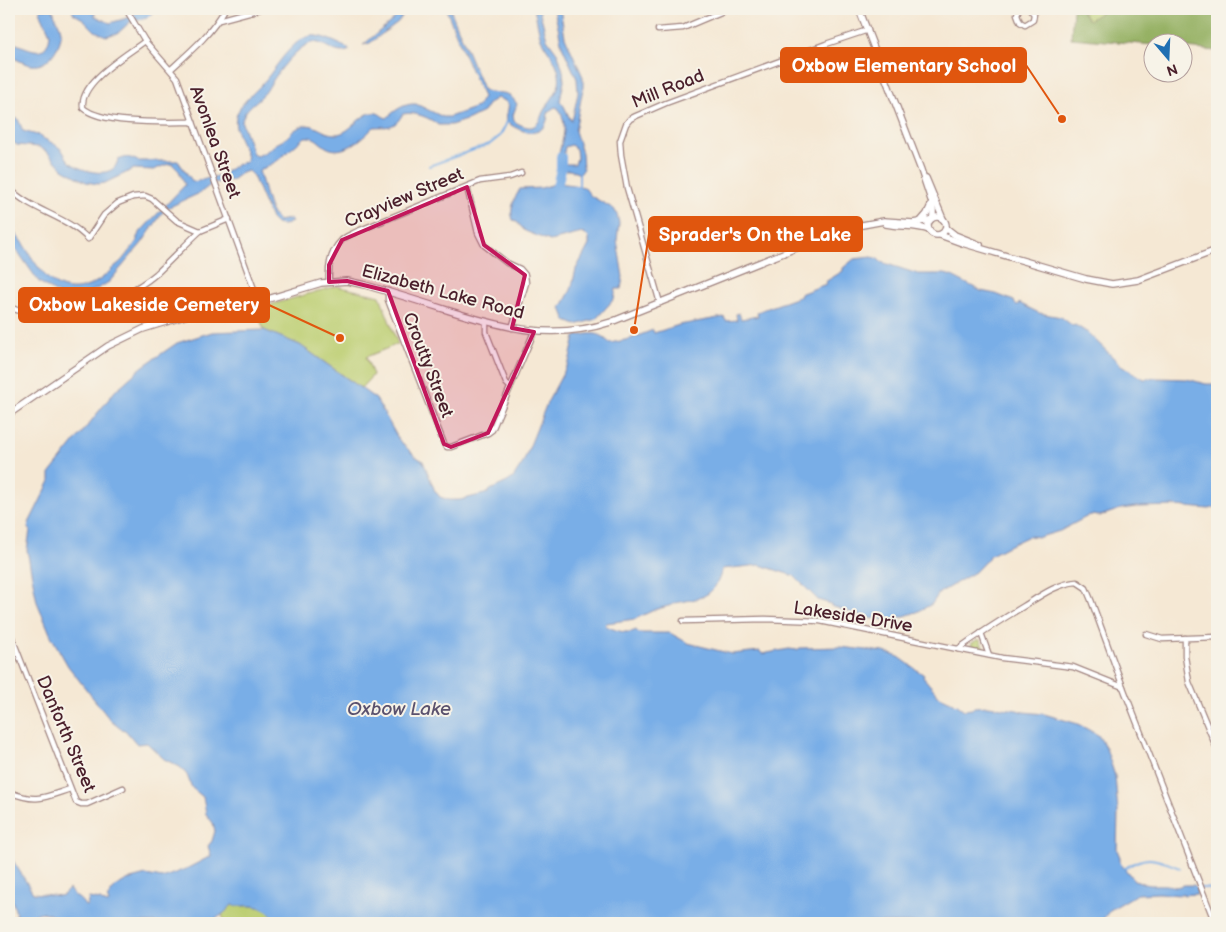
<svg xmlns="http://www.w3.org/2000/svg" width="1226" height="932" viewBox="0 0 1226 932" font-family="'Balsamiq Sans',sans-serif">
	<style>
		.green { fill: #bcce71; stroke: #83764e }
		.forest { fill: #95b163; stroke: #706847 }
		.water { fill: #79aee7; stroke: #626689; fill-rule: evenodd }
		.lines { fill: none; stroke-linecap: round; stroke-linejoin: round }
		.stream { stroke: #79aee7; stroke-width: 2 }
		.river { stroke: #79aee7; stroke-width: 10 }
		.minor-casing { stroke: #a08480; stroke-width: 7 }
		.tertiary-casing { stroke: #a08480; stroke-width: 8 }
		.minor { stroke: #fff; stroke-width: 4.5 }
		.tertiary { stroke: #fff; stroke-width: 5.5 }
		.marked { fill: #c2185b; fill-opacity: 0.2; stroke: #c2185b; stroke-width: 4; stroke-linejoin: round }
		.labels { text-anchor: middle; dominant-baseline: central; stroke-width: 4; stroke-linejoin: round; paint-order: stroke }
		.street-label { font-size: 18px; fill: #4a1f2b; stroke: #f7f3e8 }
		.water-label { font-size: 19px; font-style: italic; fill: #5a516d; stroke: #f7f3e8 }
		.leader { fill: none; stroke: #e0560e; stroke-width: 2 }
		.callout-dot { fill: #e0560e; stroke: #f7f3e8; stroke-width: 2 }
		.callout { fill: #e0560e; stroke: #e0560e; stroke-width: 2 }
		.callout-label { font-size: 19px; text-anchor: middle; font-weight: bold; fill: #fff }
	</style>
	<rect width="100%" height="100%" fill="#f7f3e8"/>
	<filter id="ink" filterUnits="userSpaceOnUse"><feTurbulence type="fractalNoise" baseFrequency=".02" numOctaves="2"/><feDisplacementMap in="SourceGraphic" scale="10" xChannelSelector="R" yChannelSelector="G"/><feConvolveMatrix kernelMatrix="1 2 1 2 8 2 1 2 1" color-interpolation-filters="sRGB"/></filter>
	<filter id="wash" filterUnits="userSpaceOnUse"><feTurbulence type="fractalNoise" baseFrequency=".0096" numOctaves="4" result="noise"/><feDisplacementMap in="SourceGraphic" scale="20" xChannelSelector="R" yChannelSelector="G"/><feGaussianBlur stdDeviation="1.12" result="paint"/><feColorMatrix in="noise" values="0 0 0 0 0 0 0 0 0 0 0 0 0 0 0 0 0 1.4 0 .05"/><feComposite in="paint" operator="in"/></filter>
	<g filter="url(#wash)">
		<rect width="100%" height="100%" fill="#f5e8d4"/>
		<g class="green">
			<path d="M1080,9h26l-17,11z"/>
			<path d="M336,286l44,10 18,48 -32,13 7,18 -12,13 -61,-43 -36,-15 -8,-21z"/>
			<path d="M977,640h3l4,9 -2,2 -7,-2 -4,-3 1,-3z"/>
			<path d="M273,891l41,32h-89l-10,-27z"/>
		</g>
		<path class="forest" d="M1073,9h7l9,11 17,-11h111v42l-33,-3v-6h-30l-1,3 -82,-7z"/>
		<g class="water">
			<path d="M40,9h13c1,8 7,14 8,22 1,8 -3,16 -7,22 -13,17 -23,14 -40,5l-5,11v-26c12,-2 38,23 41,-9l-9,-20z"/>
			<path d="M71,9h20l4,4v3l15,7 17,-5 8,-4 4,-5h17l-9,9 -17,4 -12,11 -12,3 -11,-5 -12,-12 -9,-5z"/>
			<path d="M402,9h5l-9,13 -28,21 -7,2 31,-26z"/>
			<path d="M446,9h4c11,27 22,53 33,80 13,9 22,-4 34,15l-4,11 1,6c4,3 12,7 18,6 8,-3 8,-9 11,-15 7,-13 19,-22 16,-38 -2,-14 -12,-23 -18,-35 -3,-9 -4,-20 -7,-30h5l8,30 11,15 5,17 1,10 -4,20 4,5 7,15 2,-4 5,-24 -1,-14 -15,-33 -8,-37h6l5,28 18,40v11l-8,43 7,22 1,17 -3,4 -10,-4h-10c-7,-22 14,-37 -2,-62l-3,-1 -6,4c-2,4 -1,8 -3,12 -8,17 -29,7 -39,-1 -3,-14 10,-18 -10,-24l-8,5 -6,9 -14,7 -18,6h-13c-7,-7 -25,-14 -35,-11 -2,2 -3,5 -5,7 -7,8 -15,5 -24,6 -11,11 -31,30 -48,20 -8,-5 -10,-11 -21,-10l-28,24 -18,10c5,15 8,39 19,50l12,-2 2,2c-4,4 -10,5 -16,3l-5,-5 -18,-43 -5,-5 -7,2 -9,7 -19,3 -13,10 -35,16 -23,34 -33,39 -10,6 -16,7 -15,2 -8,-2 -21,-13 -30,-43v-11c15,12 21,30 34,45 20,24 45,19 66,-1 4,-5 10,-8 14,-13 5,-6 9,-12 14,-18v-4l5,-7 43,-45 -6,-14 -7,-7 -7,1 -11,5 -20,-1 -29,14 -6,1 -7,-1 -6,-1 -23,-13 -16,-17 -8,-5 -22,-2 -8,-6v-22l9,2 5,12 14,4 1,-1 1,2c7,4 17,8 23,14 3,4 5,10 9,13 9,7 34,15 44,4 1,-2 2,-4 3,-7 10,-4 11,-3 20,1h40l15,21 28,-7 15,-10 11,-4c0,-14 -15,-28 -11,-44 3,-13 18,-24 26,-33 13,-14 29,-45 49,-48 9,-2 32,9 39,14 -16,8 -26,-11 -39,-7 -16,5 -36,33 -44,47 -7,11 -25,18 -25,33l11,31 4,2c8,-3 13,-7 19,-12 3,-2 7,-3 10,-6 4,-3 7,-8 12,-10 17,-9 22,7 39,6 15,-1 24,-24 40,-21 4,1 5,4 10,5 7,-7 17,-15 29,-14l27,13h6l28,-10 6,-10 -19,-43zM571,145l5,4 1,9 -2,6h-10l-2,-6 2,-11z"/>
			<path d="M558,183c9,1 17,2 26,4l7,9 23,13 3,5 2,9 -2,17 6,37 -2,12h-5l-2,10 -18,20 -20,6 -10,-4 -5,-13 10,-18 5,-21 13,-24v-8l-7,-4 -32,8 -25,-10 -9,-10 -3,-1c-4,-10 2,-23 7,-31l21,-1z"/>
			<path d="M872,257l6,2 3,3 37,12h27l7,2 29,15 15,3 18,7 1,3 3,1 1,-2 20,10 22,4 12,9 2,-1 13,8 33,32 23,14 12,-1 31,1 19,5h11v123l-8,2 -33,-3 -40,1 -15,2 -21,7 -10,-1 -30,16 -20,6 -11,-1 -23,11 -15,8 -16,17 -36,21 -7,11 -15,8 -25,8 -24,-2 -37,-12v-2l-13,-4 -25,-25 -3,1 -2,-2 -28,-9 -38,4c-7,29 -21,29 -47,34l-3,2 -18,5 -19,9 -28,4 -2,2c8,5 23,10 31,5l3,3h31l18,10 44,11 28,-3 2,3 27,-5 8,1 3,-2 40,-1 44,5 15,5 25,18 -1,2 17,20 13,6 2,2 1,-1 8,6 8,-1 2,-2 14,-1 29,4 6,2 21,2 34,10 20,11 8,13 9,28 3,36 -1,38 3,7v6l14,17c6,1 11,5 17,5 9,0 16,-1 25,2l8,-2h10l3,3v6l-18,1 -20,-2 -22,1 -27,16 -10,13h-821c-10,-13 -19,-18 -35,-17 -5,0 -8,1 -12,-1 -10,11 -15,15 -31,18h-140c-7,-6 -15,-14 -25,-9l-4,9h-18l2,-10 -7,-23v-36l24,39 27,3 3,-1 6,-6c6,9 11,8 16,17l2,-1 2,-7 11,2 7,4 2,-1 -2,-5 9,-12 11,-6 19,-5 16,3 26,-10 23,-12 -3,-10 4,-5 3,-10 -2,-8 -7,-9 -3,-17 -11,-9 -5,-13 -7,-8 -16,-8 -17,-16 -10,1 -12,-14 -4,-1 -10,-8 -43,-55 -17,-30 -14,-34 -10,-52 3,-20 -2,-1 1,-6 21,-42v-8l65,-82 27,-24 35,-24 35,-11 52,-2 36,15 76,54 23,41 16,16 8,5 12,30 5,6 9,3h11l28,-7 2,-3 17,-8 6,-4 10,-15 24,-60 22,-41 6,-25c4,-2 7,-2 12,-3 13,-1 13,1 23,9l20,-4 23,-9 1,3 25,-8 45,-8 2,4 11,-1 -1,-6 3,-1 2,6 17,-3 -1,-4 44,-16 -1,-2 26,-10 -1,-2 18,-11v-3l11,-9z"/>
		</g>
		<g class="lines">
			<g class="stream">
				<path d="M429,166l61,-22 10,-8 7,-14"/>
				<path d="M579,186v-12"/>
				<path d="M1124,869c23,-16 32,-10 56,-1"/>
				<path d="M1197,888h11l9,5"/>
			</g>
			<path class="river" d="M555,195l6,-26v-12"/>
		</g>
	</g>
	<g filter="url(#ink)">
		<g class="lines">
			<defs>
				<g id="minor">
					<path d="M126,9l19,32 32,37 82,225"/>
					<path d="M1019,9l-2,5 3,8 5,3 8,-5 1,-6 -4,-5"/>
					<path d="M219,20l41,-11"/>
					<path d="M658,30l25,-2 45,-19"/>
					<path d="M145,41c-18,14 -66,41 -62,67 20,17 84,14 110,14"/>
					<path d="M171,69c20,-18 41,-36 54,-60"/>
					<path d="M467,187l11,46 6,12 23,18 13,6 5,6 1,8 -14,45"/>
					<path d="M9,188c22,23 58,28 79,51l16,-24 14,-12 15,-6 12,-1 7,3 25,22 23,10 29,-12"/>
					<path d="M329,282c-1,-15 1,-30 12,-41 4,-5 12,-7 17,-10l122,-50 30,-4 11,-4"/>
					<path d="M388,291v9l56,144 3,3h4l37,-14 4,-3 42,-98"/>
					<path d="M660,303l-33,-115 -6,-33 -1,-14 6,-17 4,-5 6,-3 30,-13 160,-59 42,-14"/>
					<path d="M9,305c10,11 23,3 36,3 13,0 25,2 38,0 25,-4 54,-18 73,-34 15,-14 29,-29 44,-43"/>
					<path d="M486,322v10l20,51 3,3"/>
					<path d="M683,621l82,-2 55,2 182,37 71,9 50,20 92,236"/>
					<path d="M9,630l67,172 5,2h6l36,-16"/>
					<path d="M981,633l8,22"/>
					<path d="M1146,634l16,5 55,-2"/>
					<path d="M1185,638v18l4,26 28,67"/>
					<path d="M958,649c21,-15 43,-29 66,-43 16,-10 34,-23 53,-24l9,6 5,12 32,87"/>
					<path d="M9,792c27,11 34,6 61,-3"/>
				</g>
				<g id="tertiary">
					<path d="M859,9l62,161 12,36v11"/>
					<path d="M926,178l17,41"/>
					<circle cx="937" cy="226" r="9"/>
					<path d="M920,222l7,-8 5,-11"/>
					<path d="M886,224c14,3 32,1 43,6"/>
					<path d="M946,228l9,7 25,10"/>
					<path d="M940,235l22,8 124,36 26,5 26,-4 79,-30"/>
					<path d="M9,414l99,-68 35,-17 45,-14 60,-10 73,-22 26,-2 18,4c28,8 57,17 85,26 55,17 103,30 161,11l235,-94 38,-7 29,2 17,-3"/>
				</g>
			</defs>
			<use href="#minor" class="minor-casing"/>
			<use href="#tertiary" class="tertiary-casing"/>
			<use href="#minor" class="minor"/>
			<use href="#tertiary" class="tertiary"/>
		</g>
	</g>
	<path class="marked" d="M467,187l17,58 41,30 -13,53 22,4 -46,101 -37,14 -7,-3 -56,-153 -41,-10 -18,1v-17l13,-25z"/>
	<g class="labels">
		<g class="street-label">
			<text transform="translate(668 89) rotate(-22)">Mill Road</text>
			<text transform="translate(215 142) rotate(70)">Avonlea Street</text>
			<text transform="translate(404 198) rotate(-23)">Crayview Street</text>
			<text transform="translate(443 292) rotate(15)">Elizabeth Lake Road</text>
			<text transform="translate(428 365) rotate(69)">Croutty Street</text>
			<text transform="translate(853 617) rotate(9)">Lakeside Drive</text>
			<text transform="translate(66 734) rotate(67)">Danforth Street</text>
		</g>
		<g class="water-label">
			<text x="399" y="709">Oxbow Lake</text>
		</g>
	</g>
	<path class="leader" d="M1062 119L1026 65M634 330L649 234M340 338L269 305"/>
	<g class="callout-dot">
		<circle cx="1062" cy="119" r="5"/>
		<circle cx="634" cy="330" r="5"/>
		<circle cx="340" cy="338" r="5"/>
	</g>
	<g class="callout">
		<rect x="781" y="48" width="245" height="34" rx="5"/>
		<rect x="649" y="217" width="213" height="34" rx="5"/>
		<rect x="19" y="288" width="250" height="34" rx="5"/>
	</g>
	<g class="callout-label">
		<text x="904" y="72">Oxbow Elementary School</text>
		<text x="755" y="241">Sprader's On the Lake</text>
		<text x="144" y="311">Oxbow Lakeside Cemetery</text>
	</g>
	<rect width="1226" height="932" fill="none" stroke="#f7f3e8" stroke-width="30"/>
	<g transform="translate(1168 58) rotate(161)"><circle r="24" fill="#f7f3e8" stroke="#b29e9c"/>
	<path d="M0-4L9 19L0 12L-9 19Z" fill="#1f6fb2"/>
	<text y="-8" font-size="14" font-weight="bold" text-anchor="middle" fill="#4a1f2b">N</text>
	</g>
</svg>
